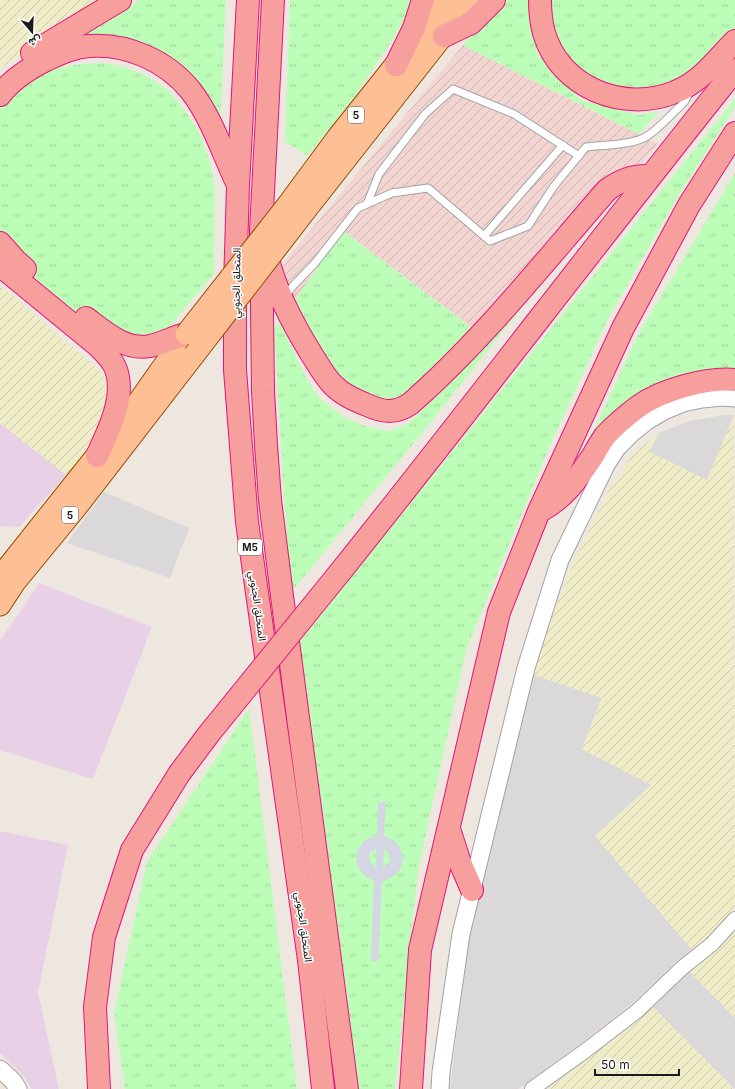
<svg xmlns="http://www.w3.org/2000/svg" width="735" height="1089" viewBox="0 0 735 1089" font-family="Inter,Vazirmatn,sans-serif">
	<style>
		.residential { fill: #dad8d8 }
		.industrial { fill: #e8d1e7 }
		.military { fill: url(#military-furrows) }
		.farmland { fill: url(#farmland-furrows) }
		.park { fill: url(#park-tufts) }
		.plaza { fill: #d4d6e4; fill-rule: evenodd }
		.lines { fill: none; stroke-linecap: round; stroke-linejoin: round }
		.service-casing { stroke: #a2a2a2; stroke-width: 9 }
		.minor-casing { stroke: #a2a2a2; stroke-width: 16 }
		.tertiary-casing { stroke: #a2a2a2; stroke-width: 19 }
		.primary-casing { stroke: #934b00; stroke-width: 23 }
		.trunk-casing { stroke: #e4147d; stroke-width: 24 }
		.service { stroke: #fff; stroke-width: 7 }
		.minor { stroke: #fff; stroke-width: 14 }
		.tertiary { stroke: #fff; stroke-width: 17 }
		.primary { stroke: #ffbf94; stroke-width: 21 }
		.trunk { stroke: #f69f9c; stroke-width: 22 }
		.primary-bridge-casing { stroke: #934b00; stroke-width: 23; stroke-linecap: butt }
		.trunk-bridge-casing { stroke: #e4147d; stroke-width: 24; stroke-linecap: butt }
		.primary-bridge { stroke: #ffbf94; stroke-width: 21 }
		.trunk-bridge { stroke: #f69f9c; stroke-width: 22 }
		.labels { text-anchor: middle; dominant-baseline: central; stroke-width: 3; stroke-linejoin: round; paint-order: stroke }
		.shield { fill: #fff; stroke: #5f5f5f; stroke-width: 1 }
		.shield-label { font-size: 10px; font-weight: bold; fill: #1b1b1b }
		.street-label { font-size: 11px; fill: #1b1b1b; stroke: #fff }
	</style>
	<defs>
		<pattern id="military-furrows" width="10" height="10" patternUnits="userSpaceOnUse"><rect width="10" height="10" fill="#f2d5d1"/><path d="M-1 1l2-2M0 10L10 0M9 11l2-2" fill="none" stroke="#cfb6b3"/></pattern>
		<pattern id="farmland-furrows" width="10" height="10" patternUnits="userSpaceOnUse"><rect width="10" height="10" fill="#efecc8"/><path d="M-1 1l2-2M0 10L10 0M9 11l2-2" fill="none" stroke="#cccaab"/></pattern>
		<pattern id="park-tufts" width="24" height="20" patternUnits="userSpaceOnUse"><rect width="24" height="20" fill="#bcfeb7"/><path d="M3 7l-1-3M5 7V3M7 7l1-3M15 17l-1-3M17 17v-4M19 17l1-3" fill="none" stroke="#a1d99d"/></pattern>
	</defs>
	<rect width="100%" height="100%" fill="#eee7e0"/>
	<g class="residential">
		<path d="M724,415h10l-27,65 -57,-28 8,-19 32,-12z"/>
		<path d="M104,492l85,36 -19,50 -103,-35z"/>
		<path d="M530,674l72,23 -20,52 69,36 -56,51 97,114 -16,12 -45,42 -51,40 -62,45h-68l19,-154z"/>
		<path d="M689,971l46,47v71l-82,-82z"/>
	</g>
	<g class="industrial">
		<path d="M0,423l66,52 -47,52 -19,-1z"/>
		<path d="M39,583l113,44 -59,152 -93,-29v-109z"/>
		<path d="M0,831l68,14 -30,147 21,97h-27l-10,-15 -22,-21z"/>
	</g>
	<path class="military" d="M463,45l195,99 -24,28 -159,158 -131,-99 -52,73 -11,-38z"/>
	<g class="farmland">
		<path d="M0,0h113l-108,65 -5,4z"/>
		<path d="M0,285l99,85 6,11 2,16 -4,38 -37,40 -66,-52z"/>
		<path d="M734,415l1,494 -29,29 -14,12 -97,-114 56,-51 -69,-36 20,-51 -72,-24 43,-111 37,-76 23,-32 25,-22 -8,19 57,28z"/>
		<path d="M735,930v88l-46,-47 28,-21z"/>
		<path d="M653,1007l81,82h-186z"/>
	</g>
	<g class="park">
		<path d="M139,0h87l-7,144 -21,-40 -66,-50h-80l60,-35z"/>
		<path d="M290,0h121v4l-14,29 -42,63 -48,60 -22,-15z"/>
		<path d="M505,0h26l-2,6 9,49 43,45 57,15 21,-4 -20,23 -176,-89z"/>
		<path d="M548,0h187v27l-44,55 -51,15 -51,-10 -34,-39z"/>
		<path d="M105,63l22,5 22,9 20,14 17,21 14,22 10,29 5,23 -1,88 -57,67 -53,-7 -104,-83v-144c10,-8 20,-19 30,-26 22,-16 49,-17 75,-18z"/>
		<path d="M735,99v8l-55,86 -73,128 -59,129 -82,200 -48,220 -23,219h-40l-58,-444z"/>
		<path d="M735,173v207l-150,70 53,-115z"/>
		<path d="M343,231l132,99 -74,75 -52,-8 -57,-93z"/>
		<path d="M558,262l-137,172 -131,160 -16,-265 5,-8 28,59 14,20 23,17 23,10 22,4 19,-7 47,-46 44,-53z"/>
		<path d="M249,709l48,380h-172l-11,-76 33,-151z"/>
	</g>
	<path class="plaza" d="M378,802h8l-2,34 7,3 6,4 4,7 2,7 -1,7 -3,7 -5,5 -12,6 -4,79h-7l3,-80 -8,-4 -6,-6 -3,-7 -1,-7 2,-8 5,-7 6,-4 8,-2zM376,849v19l-5,-5 -2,-6 1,-4zM384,849l4,3 2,9 -7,7z"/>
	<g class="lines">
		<defs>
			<g id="service">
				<path d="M367,204l12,-30 46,-60 28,-25 61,25 65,42"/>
				<path d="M484,236l79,-91"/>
				<path d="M285,297l7,-10 23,-24 43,-55 34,-15 36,-5 62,53 38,-15 26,-40 32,-39c17,-2 48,-2 61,-11 10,-6 18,-15 26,-23 6,-6 15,-12 16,-22"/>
			</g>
			<path id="minor" d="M532,1089l53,-38 52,-40 45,-43 30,-24 23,-25"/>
			<g id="tertiary">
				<path d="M0,1069l13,12 5,8"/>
				<path d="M440,1089l1,-17 20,-138 65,-266 34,-108 46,-95 11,-17 14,-14 16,-13 17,-10 19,-8 19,-4 20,-2 13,1"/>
			</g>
			<g id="primary">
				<path d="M286,207l51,-69 110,-138"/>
				<path d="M302,215l169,-215"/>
				<path d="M0,577l129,-162 57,-81"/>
				<path d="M0,605l15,-23 60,-73 119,-154"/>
			</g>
			<g id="trunk">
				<path d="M248,0l-10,186 -3,99v85l12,152 62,438 14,129"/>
				<path d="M273,0l-12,230 2,161 3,54 4,55 12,96 65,493"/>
				<path d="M540,0c0,12 1,22 4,33 16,55 80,80 131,59 26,-10 41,-32 60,-51"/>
				<path d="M444,36l27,-13 23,-23"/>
				<path d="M32,53l88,-53"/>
				<path d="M396,65l18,-37 9,-28"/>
				<path d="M0,95c12,-16 28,-26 46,-35 13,-6 27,-13 43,-14 38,-3 78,15 102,45 20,26 32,62 46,92"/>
				<path d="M0,243l16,18 9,8"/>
				<path d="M268,259c8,34 26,67 44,96 7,11 13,22 21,30 10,10 22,15 34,20 15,7 28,9 43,-1 72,-63 134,-142 197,-214 13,-10 27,-15 43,-14"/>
				<path d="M0,263l7,8 90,74c7,7 14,13 18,22 12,28 -6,63 -18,89"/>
				<path d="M86,318c19,14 39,33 64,28 13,-3 24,-9 36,-12"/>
				<path d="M540,511c26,-14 38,-33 54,-57 3,-6 7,-12 11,-18 10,-11 22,-21 34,-30 23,-16 68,-29 96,-26"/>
				<path d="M341,571c133,-166 261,-335 394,-501"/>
				<path d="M449,829l10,31 13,30"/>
				<path d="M99,1089l-4,-82 9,-70 28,-87 47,-76 29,-39"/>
				<path d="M411,1089l9,-139 79,-338 40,-101 84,-183 66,-123 46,-72"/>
			</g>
		</defs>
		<use href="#service" class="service-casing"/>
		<use href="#minor" class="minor-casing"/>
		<use href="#tertiary" class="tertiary-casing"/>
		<use href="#primary" class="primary-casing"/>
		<use href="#trunk" class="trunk-casing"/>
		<use href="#service" class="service"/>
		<use href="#minor" class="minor"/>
		<use href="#tertiary" class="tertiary"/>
		<use href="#primary" class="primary"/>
		<use href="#trunk" class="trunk"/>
		<defs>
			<g id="primary-bridge">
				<path d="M186,334l100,-127"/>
				<path d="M194,355l108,-140"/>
			</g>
			<path id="trunk-bridge" d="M208,735l133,-164"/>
		</defs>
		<use href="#primary-bridge" class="primary-bridge-casing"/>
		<use href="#trunk-bridge" class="trunk-bridge-casing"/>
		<use href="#primary-bridge" class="primary-bridge"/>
		<use href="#trunk-bridge" class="trunk-bridge"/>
	</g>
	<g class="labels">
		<g class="shield">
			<rect x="348" y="107" width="16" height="16" rx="3"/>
			<rect x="62" y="507" width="16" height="16" rx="3"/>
			<rect x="238" y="539" width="24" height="16" rx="3"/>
		</g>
		<g class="shield-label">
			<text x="356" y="115">5</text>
			<text x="70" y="515">5</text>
			<text x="250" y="547">M5</text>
		</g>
		<g class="street-label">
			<text transform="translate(236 283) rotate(-89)">المتحلق الجنوبي</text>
			<text transform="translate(258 606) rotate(82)">المتحلق الجنوبي</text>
			<text transform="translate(304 927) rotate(82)">المتحلق الجنوبي</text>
		</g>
	</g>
	<g transform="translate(32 32) rotate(161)" stroke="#ffffff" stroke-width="3" paint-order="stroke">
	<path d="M0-3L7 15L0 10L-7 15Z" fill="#1b1b1b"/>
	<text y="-6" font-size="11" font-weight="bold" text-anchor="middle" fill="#1b1b1b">ش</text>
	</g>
	<path d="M595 1069v6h84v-6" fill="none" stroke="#1b1b1b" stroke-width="2"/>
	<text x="601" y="1069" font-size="12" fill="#1b1b1b" stroke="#ffffff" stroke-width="3" paint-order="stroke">50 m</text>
</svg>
